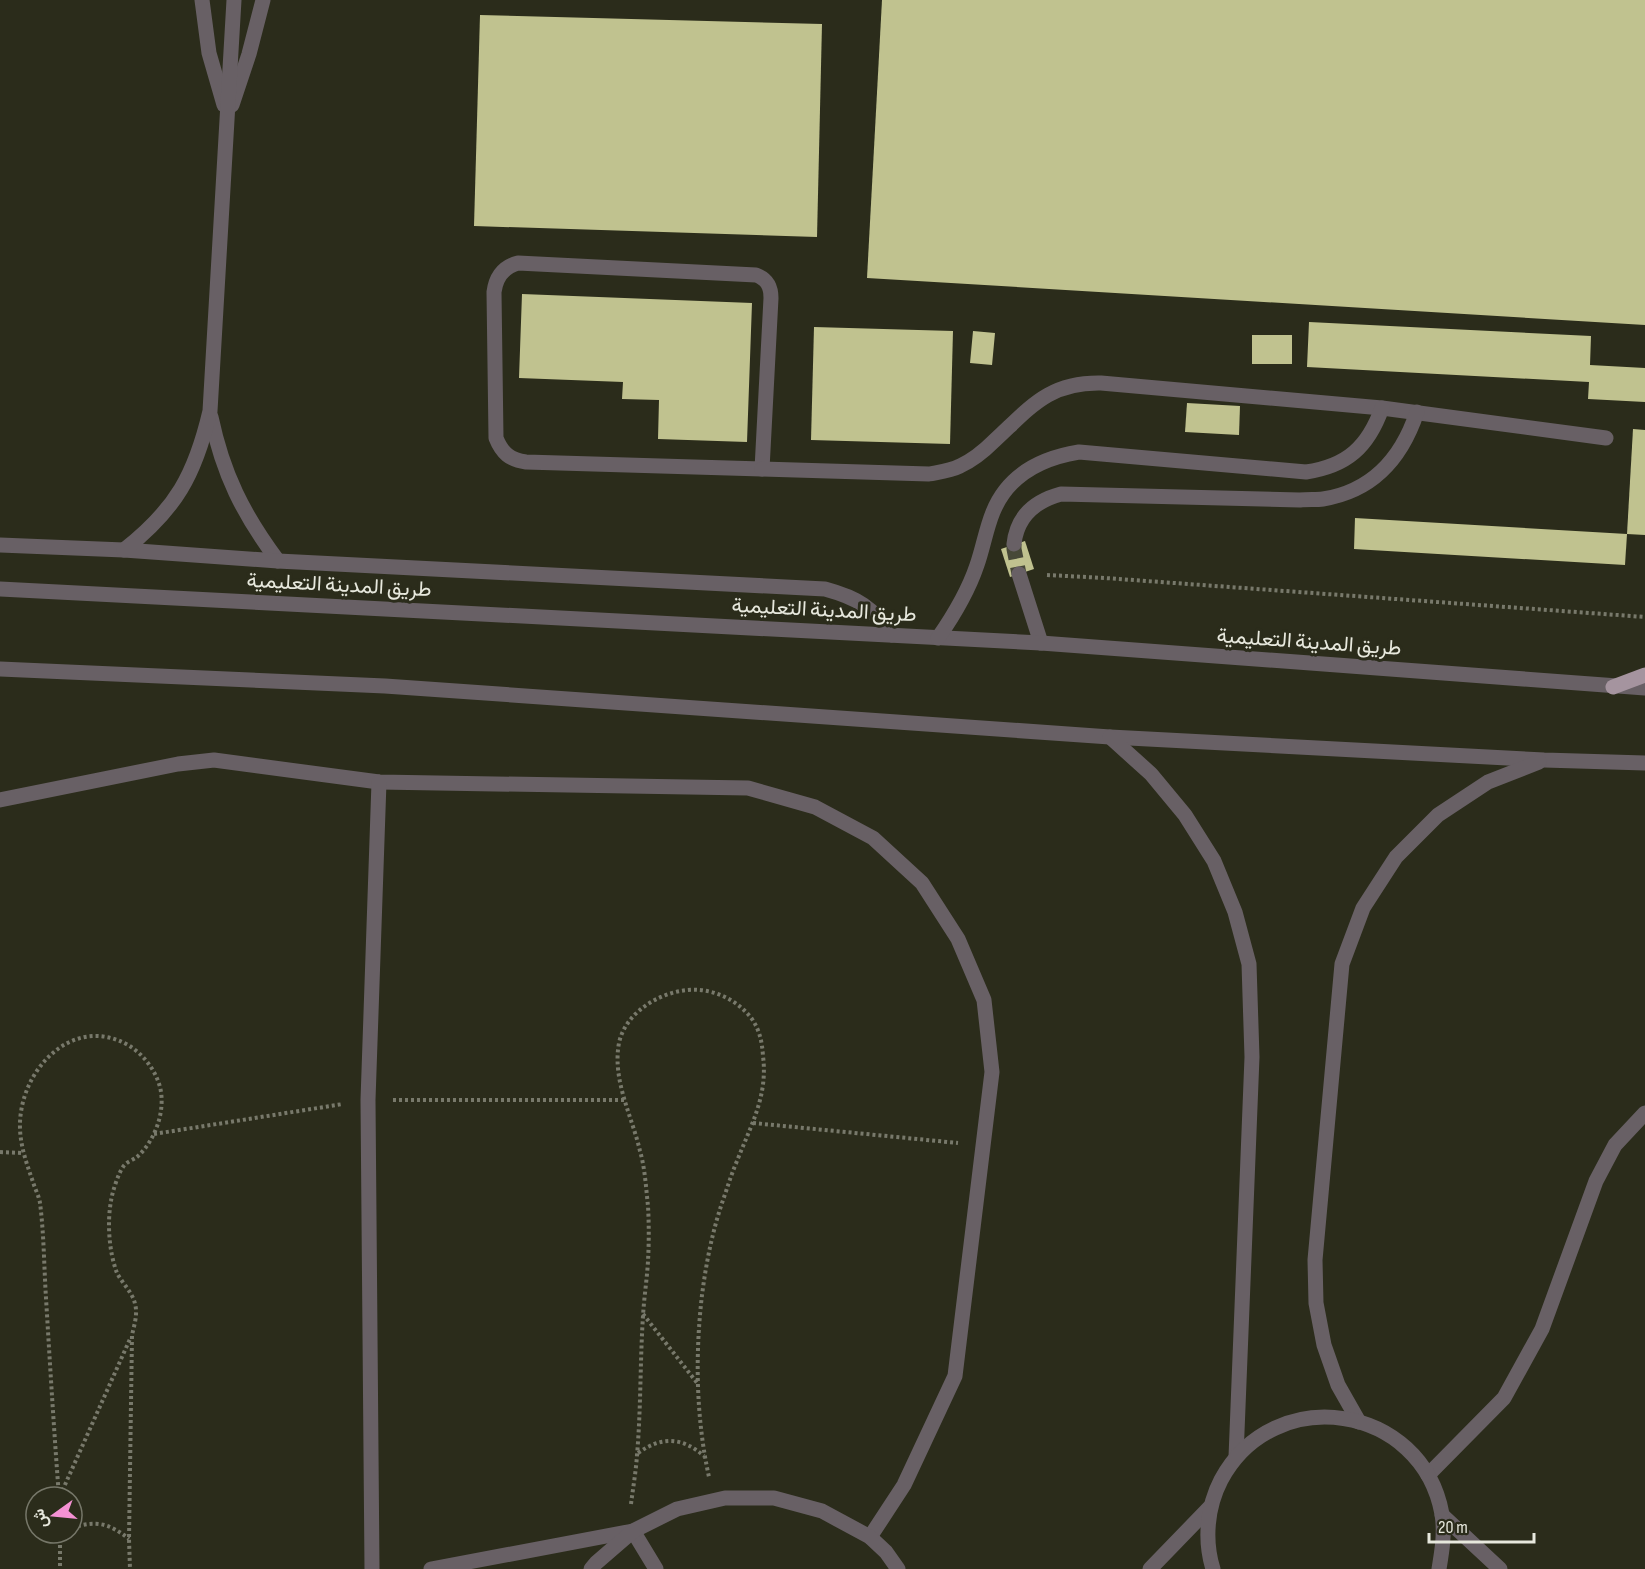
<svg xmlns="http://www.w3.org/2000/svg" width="1645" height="1569" viewBox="0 0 1645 1569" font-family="'Sofia Sans Condensed',Vazirmatn,sans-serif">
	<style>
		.building { fill: #c0c28f }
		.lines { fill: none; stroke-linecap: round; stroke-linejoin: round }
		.minor-tunnel { stroke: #474838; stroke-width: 15; stroke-dasharray: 15 8; stroke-linecap: butt }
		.path { stroke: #78796b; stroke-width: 4; stroke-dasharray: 3 3; stroke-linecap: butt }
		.minor { stroke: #686065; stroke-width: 15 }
		.major { stroke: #a5949f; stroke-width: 15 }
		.labels { text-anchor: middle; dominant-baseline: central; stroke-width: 6; stroke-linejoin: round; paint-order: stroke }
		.street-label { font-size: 21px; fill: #e7e8dd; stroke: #2b2c1b }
	</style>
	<rect width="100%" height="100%" fill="#2b2c1b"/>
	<g class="building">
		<path d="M882,0h763v325l-778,-47z"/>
		<path d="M480,15l342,9 -5,213 -343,-11z"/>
		<path d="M522,294l230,9 -5,139 -89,-3 1,-39 -37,-1 1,-17 -104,-4z"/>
		<path d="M1309,322l282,14 -1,29 55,3v34l-57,-3 1,-17 -282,-15z"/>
		<path d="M814,327l139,4 -3,113 -139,-4z"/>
		<path d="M973,331l22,2 -3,32 -22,-2z"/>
		<rect x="1252" y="335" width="40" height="29"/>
		<path d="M1187,403l53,3 -1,29 -54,-3z"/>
		<path d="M1633,429l12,1v105l-18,-1z"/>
		<path d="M1355,518l272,16 -2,31 -271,-16z"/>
		<path d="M1025,541l9,28 -24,8 -9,-28z"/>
	</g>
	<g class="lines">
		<path class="minor-tunnel" d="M1014,544v5l5,25"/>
		<g class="path">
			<path d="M1047,575l58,3 540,39"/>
			<path d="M393,1100h233"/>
			<path d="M753,1123l205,20"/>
			<path d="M154,1134l189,-30"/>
			<path d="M0,1152l23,1"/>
			<path d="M643,1314l55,70"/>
			<path d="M638,1453c24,-17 44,-16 66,3"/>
			<path d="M60,1496l70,-157"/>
			<path d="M59,1497c-5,-66 -9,-132 -13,-199 -2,-31 -2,-64 -6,-95 -1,-7 -5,-14 -7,-21 -8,-23 -16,-45 -12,-70 7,-50 56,-96 107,-67 15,9 27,24 32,42 6,24 -5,54 -23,70 -4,3 -11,5 -14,10 -5,7 -11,26 -12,34 -4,22 -2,51 6,72 5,10 16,20 18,31 3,10 -1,22 -3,31l-3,204 1,30"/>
			<path d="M631,1504c2,-16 5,-33 6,-49 4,-46 3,-93 6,-139 1,-18 4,-37 5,-55 1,-18 1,-37 0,-55 -2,-18 -3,-38 -8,-55 -8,-35 -28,-71 -21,-108 7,-34 49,-56 81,-53 21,2 40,13 52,29 8,12 10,23 11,37 5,40 -12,69 -26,105 -6,14 -10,28 -15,42 -10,30 -16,61 -20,92 -7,60 -6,123 7,182"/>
			<path d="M72,1528c24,-8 37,-5 57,11"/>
			<path d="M60,1533v36"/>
		</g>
		<g class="minor">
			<path d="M202,0l7,53 15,52"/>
			<path d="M232,105l17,-51 14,-54"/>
			<path d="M518,263l238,12c11,4 15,11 15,23l-9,171 -236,-7c-16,-2 -24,-9 -30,-24l-2,-146c2,-15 9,-25 24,-29z"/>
			<path d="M211,417c12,57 32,97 67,144"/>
			<path d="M762,469l167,5c10,-2 21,-3 31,-8 13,-6 24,-15 34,-25 36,-33 54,-59 107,-58l281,25 224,30"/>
			<path d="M1014,544c3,-28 21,-43 47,-50l239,6c8,-1 16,0 23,-1 50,-8 79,-42 94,-87"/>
			<path d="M0,545l124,5 154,11 547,28c33,9 47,18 67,46"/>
			<path d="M124,550c52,-41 71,-75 86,-139l24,-411"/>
			<path d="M1019,574l22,69"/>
			<path d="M0,589l1041,54 604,45"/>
			<path d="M938,638c16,-23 30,-46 39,-73 6,-17 9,-36 16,-53 15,-37 49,-54 86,-60l227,20c41,-6 62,-25 76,-64"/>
			<path d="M0,669l385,17 725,51 434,23 101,3"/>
			<path d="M1110,737l41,37 34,41 29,46 21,51 14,52 3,93 -16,400"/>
			<path d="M0,800l178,-36 36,-4 165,22 369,6 67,19 58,31 49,45 36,56 26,61 8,72 -37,304 -51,109 -34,52"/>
			<path d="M1359,1422l-21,-37 -14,-40 -8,-42 -1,-43 27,-296 21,-56 33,-51 42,-42 50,-33 51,-20"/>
			<path d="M1428,1475l76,-77 38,-69 54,-148 19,-36 30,-32"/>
			<path d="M1442,1515l58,54"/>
			<path d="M372,1569l-4,-469 11,-318"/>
			<path d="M431,1569l202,-38 23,38"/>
			<path d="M591,1569l5,-6 37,-32 44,-22 48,-11h49l48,13 48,26 16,15 12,17"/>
			<path d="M1150,1569l60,-62"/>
			<path d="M1213,1569c-9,-29 -6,-62 8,-89 53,-99 201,-76 221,34 3,19 0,37 -3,55"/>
		</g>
		<path class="major" d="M1613,687l32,-12"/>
	</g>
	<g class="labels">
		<g class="street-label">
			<text transform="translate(339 585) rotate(3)">طريق المدينة التعليمية</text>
			<text transform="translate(824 610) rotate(3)">طريق المدينة التعليمية</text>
			<text transform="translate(1309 642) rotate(4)">طريق المدينة التعليمية</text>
		</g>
	</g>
	<g transform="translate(54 1515) rotate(255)"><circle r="28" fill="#2b2c1b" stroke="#767769" stroke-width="1.5"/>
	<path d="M0-4.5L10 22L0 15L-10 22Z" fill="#f491d3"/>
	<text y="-9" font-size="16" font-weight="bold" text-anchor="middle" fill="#e7e8dd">ش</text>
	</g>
	<path d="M1429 1533v9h105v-9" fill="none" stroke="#e7e8dd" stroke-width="3"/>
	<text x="1438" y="1533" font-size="18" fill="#e7e8dd" stroke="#2b2c1b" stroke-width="4.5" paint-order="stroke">20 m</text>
</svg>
